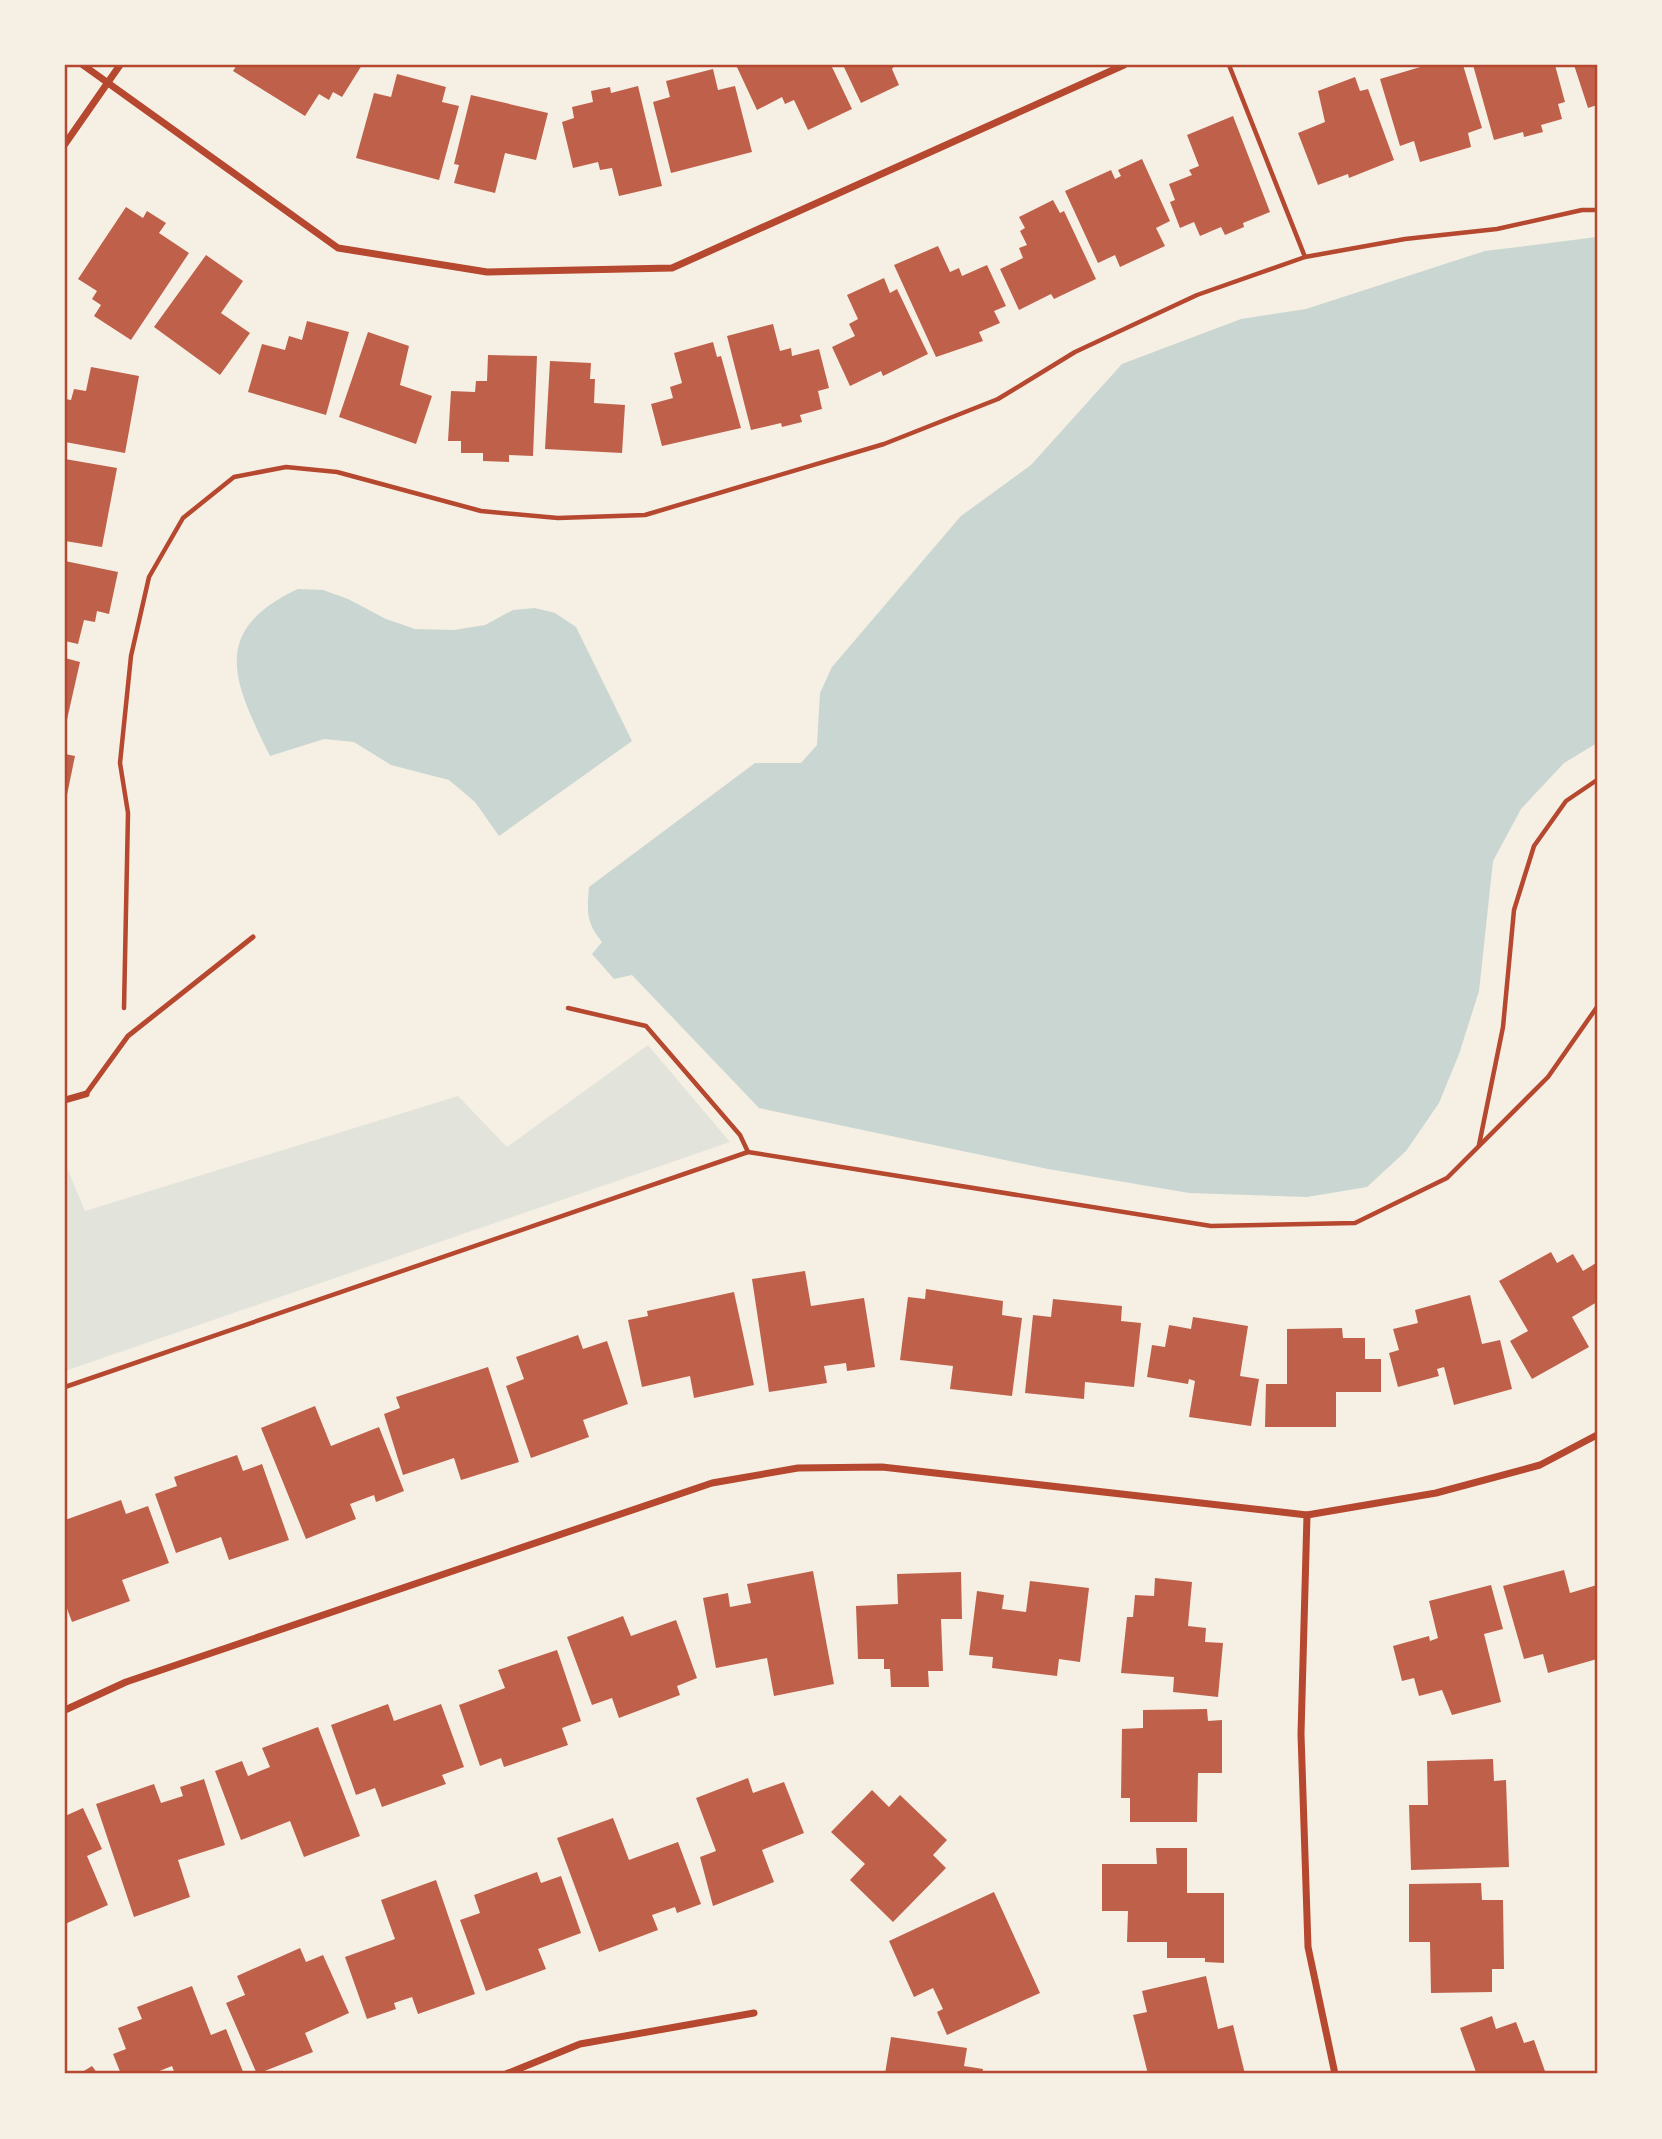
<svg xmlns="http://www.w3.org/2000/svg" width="1662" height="2139" viewBox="0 0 1662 2139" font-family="Roboto,sans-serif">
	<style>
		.green { fill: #e2e4dc }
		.water { fill: #c9d6d2 }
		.building { fill: #bf614a }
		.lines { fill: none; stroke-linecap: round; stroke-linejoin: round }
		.path { stroke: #b5482f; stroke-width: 4.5 }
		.service { stroke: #b5482f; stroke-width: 5 }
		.minor { stroke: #b5482f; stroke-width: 7 }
		.neatline { fill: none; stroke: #b5482f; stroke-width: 2.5 }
	</style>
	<rect width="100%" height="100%" fill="#f6efe4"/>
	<path class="green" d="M648,1045l82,97 -665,229v-208l20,48 373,-115 49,51z"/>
	<g class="water">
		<path d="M1597,237v506l-33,20 -43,46 -28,52 -14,130 -20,63 -20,49 -33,48 -39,36 -60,10 -118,-4 -141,-24 -289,-61 -127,-133 -18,4 -22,-25 10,-12c-16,-19 -15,-30 -13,-55l166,-124h46l16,-18 3,-52 12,-26 129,-151 70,-51 91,-101 119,-45 65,-10 179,-58z"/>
		<path d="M298,589l25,1 25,9 38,20 29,10 39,1 31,-5 28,-15 22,-2 20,5 21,14 56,114 -133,95 -24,-34 -26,-22 -58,-15 -37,-23 -30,-3 -54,17c-36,-73 -62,-125 28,-167z"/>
	</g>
	<g class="building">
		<path d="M237,65h125l-20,32 -9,-5 -4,8 -10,-6 -14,22 -72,-45z"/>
		<path d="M736,65h95l21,44 -44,21 -14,-30 -9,4 -3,-7 -25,13z"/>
		<path d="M843,65h52l-3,4 7,16 -38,18z"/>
		<path d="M1427,65h36l19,63 -14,5 3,14 -51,15 -6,-21 -14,5 -20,-67z"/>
		<path d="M1473,65h82l10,37 -7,2 4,15 -21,6 2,7 -19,5 -1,-5 -29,8z"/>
		<path d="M1574,65h23v40l-9,3z"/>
		<path d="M713,69l5,21 17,-4 17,66 -81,21 -18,-71 17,-5 -4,-16z"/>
		<path d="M397,74l49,13 -4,15 17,4 -20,74 -83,-22 18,-65 17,4z"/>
		<path d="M1355,77l5,14 8,-2 26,71 -45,18 -1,-4 -30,11 -20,-52 27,-11 -7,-31z"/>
		<path d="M638,86l24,100 -43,10 -7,-28 -12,2 -2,-8 -25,6 -11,-46 12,-4 -2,-11 21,-5 -2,-11 19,-4 1,6z"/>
		<path d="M471,95l77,18 -12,47 -31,-7 -10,40 -41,-10 5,-18 -5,-1z"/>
		<path d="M1233,116l37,96 -27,11 1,4 -19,8 -4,-8 -21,9 -6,-14 -14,6 -10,-26 5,-2 -6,-16 23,-9 -3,-5 10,-4 -12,-31z"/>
		<path d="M1142,159l28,62 -14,7 9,18 -45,21 -5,-12 -17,8 -33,-72 46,-21 4,9 6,-3 -3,-6z"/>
		<path d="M1053,200l7,13 4,-2 32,68 -42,20 -3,-5 -32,16 -19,-41 23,-11 -4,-10 8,-3 -7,-14 5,-3 -6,-11z"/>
		<path d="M126,207l17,11 4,-7 19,12 -7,10 30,20 -58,87 -37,-24 7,-11 -9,-6 5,-8 -19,-12z"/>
		<path d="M938,246l12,26 9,-4 3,8 25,-11 19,41 -12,5 6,12 -21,9 4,9 -47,16 -42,-92z"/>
		<path d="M206,255l37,26 -22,32 29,20 -30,42 -66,-48z"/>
		<path d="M884,278l6,15 7,-4 31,65 -45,22 -2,-5 -31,15 -18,-39 23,-11 -6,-12 9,-5 -11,-24z"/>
		<path d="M307,321l42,11 -23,83 -78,-23 14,-48 23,6 4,-14 13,4z"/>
		<path d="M773,324l7,27 11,-3 1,8 27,-7 10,39 -11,3 4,18 -22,6 2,7 -20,5 -1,-4 -30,7 -24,-94z"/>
		<path d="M368,332l41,14 -9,39 32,11 -16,48 -77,-27z"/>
		<path d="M713,342l4,15 4,-1 20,72 -79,18 -11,-42 22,-6 -3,-11 12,-4 -8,-30z"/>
		<path d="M488,355l49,1 -4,100 -24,-1v7l-26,-1v-8h-22v-12h-13l3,-50 24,1 1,-11h11z"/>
		<path d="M550,361l41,2 -1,16h5l-1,24 31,2 -3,48 -77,-4z"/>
		<path d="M91,367l48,9 -14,77 -60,-11v-43l6,1 3,-11 12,2z"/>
		<path d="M65,459l52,9 -15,79 -37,-6z"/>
		<path d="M65,561l53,11 -9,42 -12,-3 -2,11 -11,-2 -6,24 -13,-3z"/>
		<path d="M65,658l15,4 -14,62h-1z"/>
		<path d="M65,754l10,2 -9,44h-1z"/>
		<path d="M1551,1252l6,11 16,-9 10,17 13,-8 1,39 -25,15 17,30 -57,32 -22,-38 18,-10 -29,-50z"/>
		<path d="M805,1271l6,35 53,-8 11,69 -28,4 -1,-8 -22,3 3,17 -58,9 -17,-113z"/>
		<path d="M926,1289l77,12 -1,14 20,3 -10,78 -62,-7 3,-23 -53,-6 8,-63 17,2z"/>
		<path d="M734,1292l20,93 -60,13 -4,-22 -48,11 -14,-67 20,-4 -1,-5z"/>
		<path d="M1470,1295l12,49 18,-4 12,49 -58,16 -10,-38 -7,2 2,7 -41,11 -9,-34 10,-3 -6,-21 25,-6 -3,-13z"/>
		<path d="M1053,1299l69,7 -1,15 20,2 -7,64 -49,-5 -1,17 -59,-6 8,-78 18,2z"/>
		<path d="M1193,1317l55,9 -8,50 19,3 -8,47 -62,-9 6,-36 -6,-2 -1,5 -41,-7 5,-32 13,2 4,-22 22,4z"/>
		<path d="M1342,1328l1,10h22v21h16v33h-45v35h-71l1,-43h21v-55z"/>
		<path d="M578,1335l5,14 24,-8 21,63 -45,16 6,17 -58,21 -25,-72 18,-7 -8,-22z"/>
		<path d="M488,1367l31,95 -58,18 -7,-22 -51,17 -19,-61 16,-6 -4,-11z"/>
		<path d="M315,1406l16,40 48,-19 25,64 -28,11 -2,-7 -24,9 6,15 -50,20 -45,-111z"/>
		<path d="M237,1455l6,16 19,-7 27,76 -60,20 -8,-23 -45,16 -21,-59 22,-8 -3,-9z"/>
		<path d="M121,1500l5,14 22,-8 21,57 -47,17 8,21 -58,21 -7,-19v-83z"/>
		<path d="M1564,1570l6,23 27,-8v74l-49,14 -5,-19 -19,5 -21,-73z"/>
		<path d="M813,1571l21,113 -60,12 -7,-38 -51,10 -13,-70 25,-5 2,14 21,-4 -4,-19z"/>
		<path d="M961,1572l1,47h-21l2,52h-15l1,16h-38l-1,-18h-6v-10h-26l-2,-53 42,-2 -1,-30z"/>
		<path d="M1155,1578l37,4 -4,44 18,2 -1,14 18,1 -5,54 -45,-5 1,-15 -53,-4 6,-56h6l2,-22 19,1z"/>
		<path d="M1030,1581l59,7 -9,74 -21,-3 -2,17 -65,-8 1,-11 -24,-2 8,-64 27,4 -2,14 24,3z"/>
		<path d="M1491,1585l12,44 -19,5 17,68 -49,13 -10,-25 -23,6 -5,-18 -12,3 -9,-35 36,-10 1,5 8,-3 -9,-37z"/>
		<path d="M623,1616l8,20 45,-16 21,58 -20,8 3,9 -61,23 -7,-20 -20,7 -25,-68z"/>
		<path d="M557,1650l24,71 -19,7 6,17 -64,22 -3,-9 -21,8 -21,-61 46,-17 -7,-18z"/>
		<path d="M388,1704l6,17 47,-17 23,63 -22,8 4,9 -64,23 -7,-19 -19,7 -25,-70z"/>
		<path d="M1207,1709l1,12 14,-1v53h-24l-1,49h-67v-24h-9l1,-69 21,-1v-18z"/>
		<path d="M318,1727l42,109 -56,21 -14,-36 -49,19 -26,-69 27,-10 6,15 22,-9 -8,-19z"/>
		<path d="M1493,1759l1,22 12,-1 3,87 -98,3 -2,-65h19l-1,-44z"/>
		<path d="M748,1778l5,15 31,-11 20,51 -42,17 12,32 -61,24 -13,-49 16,-6 -20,-53z"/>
		<path d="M204,1779l21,66 -47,15 12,37 -56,20 -38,-113 58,-20 7,19 22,-7 -3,-9z"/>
		<path d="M872,1790l17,17 11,-12 47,45 -14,15 13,13 -53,54 -43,-42 15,-16 -34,-32z"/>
		<path d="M83,1808l19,41 -15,7 21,49 -43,19v-108z"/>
		<path d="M613,1818l16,42 49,-18 23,62 -24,9 -2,-6 -23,8 6,15 -59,22 -42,-114z"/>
		<path d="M1156,1848h31v45h37v70l-19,-1v-4h-38v-16h-40l1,-31h-26v-47h55z"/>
		<path d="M537,1872l4,11 20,-7 20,57 -43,16 8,20 -60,22 -26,-71 20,-7 -6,-18z"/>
		<path d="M436,1880l39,114 -57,20 -6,-17 -18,6 2,6 -29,10 -22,-62 50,-18 -14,-39z"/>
		<path d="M1481,1883l1,17h21l1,69h-12v23l-61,1 -1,-51h-21v-58z"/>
		<path d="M994,1892l46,101 -93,42 -10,-23 6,-3 -10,-21 -19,9 -25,-56z"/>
		<path d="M300,1948l6,14 17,-7 26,58 -44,20 8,19 -56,22 -31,-71 19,-8 -8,-19z"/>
		<path d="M1206,1976l12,53 15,-4 12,49h-97l-15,-59 14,-3 -5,-21z"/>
		<path d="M192,1986l19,49 15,-6 18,45h-69l-3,-8 -20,8h-31l-8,-20 13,-5 -8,-21 24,-9 -5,-12z"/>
		<path d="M1492,2016l4,13 20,-7 8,21 10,-3 12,34h-77l7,-2 -16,-44z"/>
		<path d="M891,2037l76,11 -3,18 19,3 -1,5h-97z"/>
		<path d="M92,2066l6,8h-19z"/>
	</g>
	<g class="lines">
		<g class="path">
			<path d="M1305,257l100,-18 92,-10 85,-19h15"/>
			<path d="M124,1008l4,-195 -8,-50 11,-107 18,-79 34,-59 51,-41 52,-10 51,5 144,39 77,7 87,-3 239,-71 114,-45 77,-47 122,-57 108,-38 -76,-192"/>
			<path d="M568,1008l78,18 94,109 8,17"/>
			<path d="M1479,1145l24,-118 11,-117 20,-64 32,-45 31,-21"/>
			<path d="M65,1387l683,-235 463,74 144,-3 92,-45 101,-101 49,-70"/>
		</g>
		<path class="service" d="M86,1094l42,-58 125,-99"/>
		<g class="minor">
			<path d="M83,65l255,183 149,24 185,-4 452,-203"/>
			<path d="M65,144l55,-79"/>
			<path d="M65,1100l21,-6"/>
			<path d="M1307,1515l-6,219 7,213 27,127"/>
			<path d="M65,1710l61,-28 586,-199 86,-15 84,-1 425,48 129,-22 104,-28 57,-30"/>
			<path d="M506,2074l74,-30 174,-31"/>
		</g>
	</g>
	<rect width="1662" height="2139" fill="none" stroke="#f6efe4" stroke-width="133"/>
	<rect x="66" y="66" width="1530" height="2006" class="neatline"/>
</svg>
